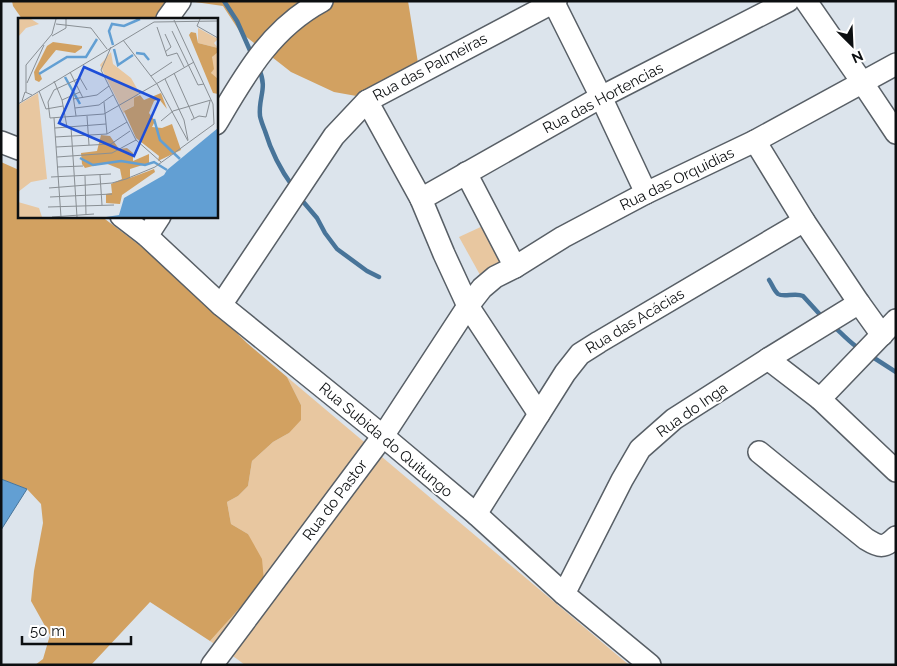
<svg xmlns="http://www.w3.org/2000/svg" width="897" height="666" viewBox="0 0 897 666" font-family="Raleway,sans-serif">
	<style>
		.green { fill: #e8c7a0 }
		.forest { fill: #d2a161 }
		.water { fill: #629fd3; stroke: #487499 }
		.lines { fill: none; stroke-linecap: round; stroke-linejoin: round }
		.stream { stroke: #487499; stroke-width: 4.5 }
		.minor-casing { stroke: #585f66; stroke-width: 24 }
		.minor { stroke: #fff; stroke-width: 21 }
		.labels { text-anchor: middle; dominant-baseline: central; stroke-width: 4; stroke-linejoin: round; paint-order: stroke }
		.street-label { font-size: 15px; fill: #0c0f11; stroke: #fff }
		.inset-river { fill: none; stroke: #629fd3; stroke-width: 2.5 }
		.inset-road { fill: none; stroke: #898f94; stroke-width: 1 }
		.view { fill: #1d4ed8; fill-opacity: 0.15; stroke: #1d4ed8; stroke-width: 2.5 }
		.inset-edge { fill: none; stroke: #0c0f11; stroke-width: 2.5 }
	</style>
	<rect width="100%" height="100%" fill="#dce4ec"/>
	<g class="green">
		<path d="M485,225l25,43 -26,14 -25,-45z"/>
		<path d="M287,377l342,288h-384l-8,-6 -27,-18 54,-60 -16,-47 -17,-10 -4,-22 11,-6 10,-10 4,-25 21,-19 16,-9 12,-28z"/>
	</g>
	<g class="forest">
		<path d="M12,1h171l-27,18h-134l-9,-13z"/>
		<path d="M188,1h220l10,62 -56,34 -28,-5 -43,-20 -51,-40 -17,-26z"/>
		<path d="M1,162l18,8v46h82l71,54 75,73 40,34 14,28v15l-12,13 -16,9 -21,19 -4,25 -10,10 -11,6 4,22 17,10 14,25 2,22 -54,60 -60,-39 -59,63h-56l8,-6 7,-24 -19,-34 3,-30 9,-48 -2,-19 -14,-15 -26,-10z"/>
	</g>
	<path class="water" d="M1,479l26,10 -26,41z"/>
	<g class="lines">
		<g class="stream">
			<path d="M224,1l13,20 15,34"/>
			<path d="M259,69c9,20 -1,28 1,47 1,5 3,10 5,15 6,20 15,38 28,56"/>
			<path d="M300,198l17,20 8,15 12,16 30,22 12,6"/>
			<path d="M769,280c3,4 5,11 9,14 6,4 17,-2 25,2l21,23"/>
			<path d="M834,327c9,7 16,16 26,22"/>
			<path d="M871,356l25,16"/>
		</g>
		<defs>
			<g id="minor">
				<path d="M553,1l48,96 45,96"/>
				<path d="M806,1l56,81 34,51"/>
				<path d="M167,19l13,-18"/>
				<path d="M367,101l54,98 23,55 24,52 71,108"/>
				<path d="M216,124c29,-49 54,-95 106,-123"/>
				<path d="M755,141l49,80 55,82 23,32"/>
				<path d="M1,142l18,7"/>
				<path d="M466,173l49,94"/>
				<path d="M421,199l180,-102 187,-96"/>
				<path d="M121,216l26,20 74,69 162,131 93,78 88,80 86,71"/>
				<path d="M147,236l13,-20"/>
				<path d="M221,305l113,-169 33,-35 189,-100"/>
				<path d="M768,359l52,40 76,72"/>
				<path d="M820,399l76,-79"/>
				<path d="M759,452l107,87c13,8 18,10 30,-2"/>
				<path d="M476,514l89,-141 15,-19 19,-12 205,-121"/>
				<path d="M564,594l58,-114 18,-31 34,-30 94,-60 91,-56"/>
				<path d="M212,665l171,-229 85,-130 14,-18 13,-11 20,-10 48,-30 83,-44 109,-52 141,-77"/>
			</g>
		</defs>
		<use href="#minor" class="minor-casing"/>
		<use href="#minor" class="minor"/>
	</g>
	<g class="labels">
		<g class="street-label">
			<text transform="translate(430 67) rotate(-28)">Rua das Palmeiras</text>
			<text transform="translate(603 98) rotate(-28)">Rua das Hortencias</text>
			<text transform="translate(677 179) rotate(-26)">Rua das Orquidias</text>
			<text transform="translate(635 321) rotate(-31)">Rua das Acácias</text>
			<text transform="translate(692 410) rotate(-35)">Rua do Inga</text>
			<text transform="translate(386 440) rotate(40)">Rua Subida do Quitungo</text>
			<text transform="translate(335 500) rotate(-53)">Rua do Pastor</text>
		</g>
	</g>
	<g transform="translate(18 18)">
		<rect width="200" height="200" fill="#dce4ec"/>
		<path d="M0,1h13l8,5 -13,4 -8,9zM180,10l20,11 -4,4 4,5 -20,-5zM93,34l2,12 18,14 8,14 -5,14 -9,4 -1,4 -24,-49zM200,34v27l-2,2 -5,-8 2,-4 -2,-8 2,-6zM20,75l9,86 -16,3 -13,10v-87zM0,184l21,6 3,9h-24z" fill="#e8c7a0"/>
		<path d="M173,14l5,1 2,10 20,5v4l-6,5 2,12 -3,4 7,6v15l-5,-1 -24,-58zM35,24l29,4v2l-7,5 -19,-3 -17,21 3,8 -3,3 -4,-2 -1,-8 13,-26zM143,75l6,16 -8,-10 -5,2 -5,12 6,8 -3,6 10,1 10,-4 9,26 -23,11 1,-5 -23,-18 -12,-27 10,-5v-8l6,-3 4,5zM83,117l9,1 9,13 8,-1 6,5v8l16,-7v9l-19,6v9l24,-9 1,3 -33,23 -2,9 -14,-1v-9l6,-1 -1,-9 11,-5 -2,-10 -15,-6 -20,5 -3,-4 -1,-11 16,-2z" fill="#d2a161"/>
		<path d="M200,110v89h-112l13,-2 5,-17 40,-23 3,-5z" fill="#629fd3"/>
		<path class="inset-river" d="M95,27l-4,-14 3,-7 12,2 16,-7M96,31l4,16 15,-10M118,35l8,1 5,6M21,56l28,-17h19l11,-18M47,59l15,27M136,101l6,21 20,19M62,140l13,7 28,-4 24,4 9,-3 13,8"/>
		<path class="inset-road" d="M182,1l-3,7 21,12M38,6l35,4 16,21M139,9l10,29 10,-3 7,14M154,13l26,54 6,-1M34,18l14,-8v-9M105,22l34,44 31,57M93,29l-10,23 35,70 25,22M147,34l6,-5 -6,-13M52,54l13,26M156,55l20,45M133,58l21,-14M147,61l19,41 4,20M36,63l8,19 5,27M9,65l17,-38M69,72l-7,-12 -26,12 -6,12 2,16 54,-4 90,-52M21,73l7,18 17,-3M8,74v-27l26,-31 4,-15M55,77l3,21M55,81l24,-4 12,-9M44,82l18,-8M4,83l3,-9 7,3M86,84l3,32M0,86l136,-82 64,-1M57,90l24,-3 14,-10M69,98l2,29M36,100l7,99M173,102l8,-4 7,1 4,-16M143,103l12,-10 38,-11M53,109l6,90M37,110l51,-4M37,119l52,-3 20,-12M38,129l55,-3 19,-13M39,139l55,-4 24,-13M39,149l26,-1M82,157l2,30M67,158l1,39M33,159l60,-3M31,170l63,-5 14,-4 29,-12 59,-43 -1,-20 -39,-84M32,179l62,-3M30,189l66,-2M34,199l42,-3"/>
		<path class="view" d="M66,49l75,33 -25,56 -75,-33z"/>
		<rect width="200" height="200" class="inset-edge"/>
	</g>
	<rect width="897" height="666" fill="none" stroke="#0c0f11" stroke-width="5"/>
	<g transform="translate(852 45) rotate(156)" stroke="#ffffff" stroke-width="4" paint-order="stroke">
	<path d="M0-4L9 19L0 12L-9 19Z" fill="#0c0f11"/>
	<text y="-8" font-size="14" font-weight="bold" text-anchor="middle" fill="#0c0f11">N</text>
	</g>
	<path d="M22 636v8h109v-8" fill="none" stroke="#0c0f11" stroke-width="2.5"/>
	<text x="30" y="636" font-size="15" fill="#0c0f11" stroke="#ffffff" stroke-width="4" paint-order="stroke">50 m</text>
</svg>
